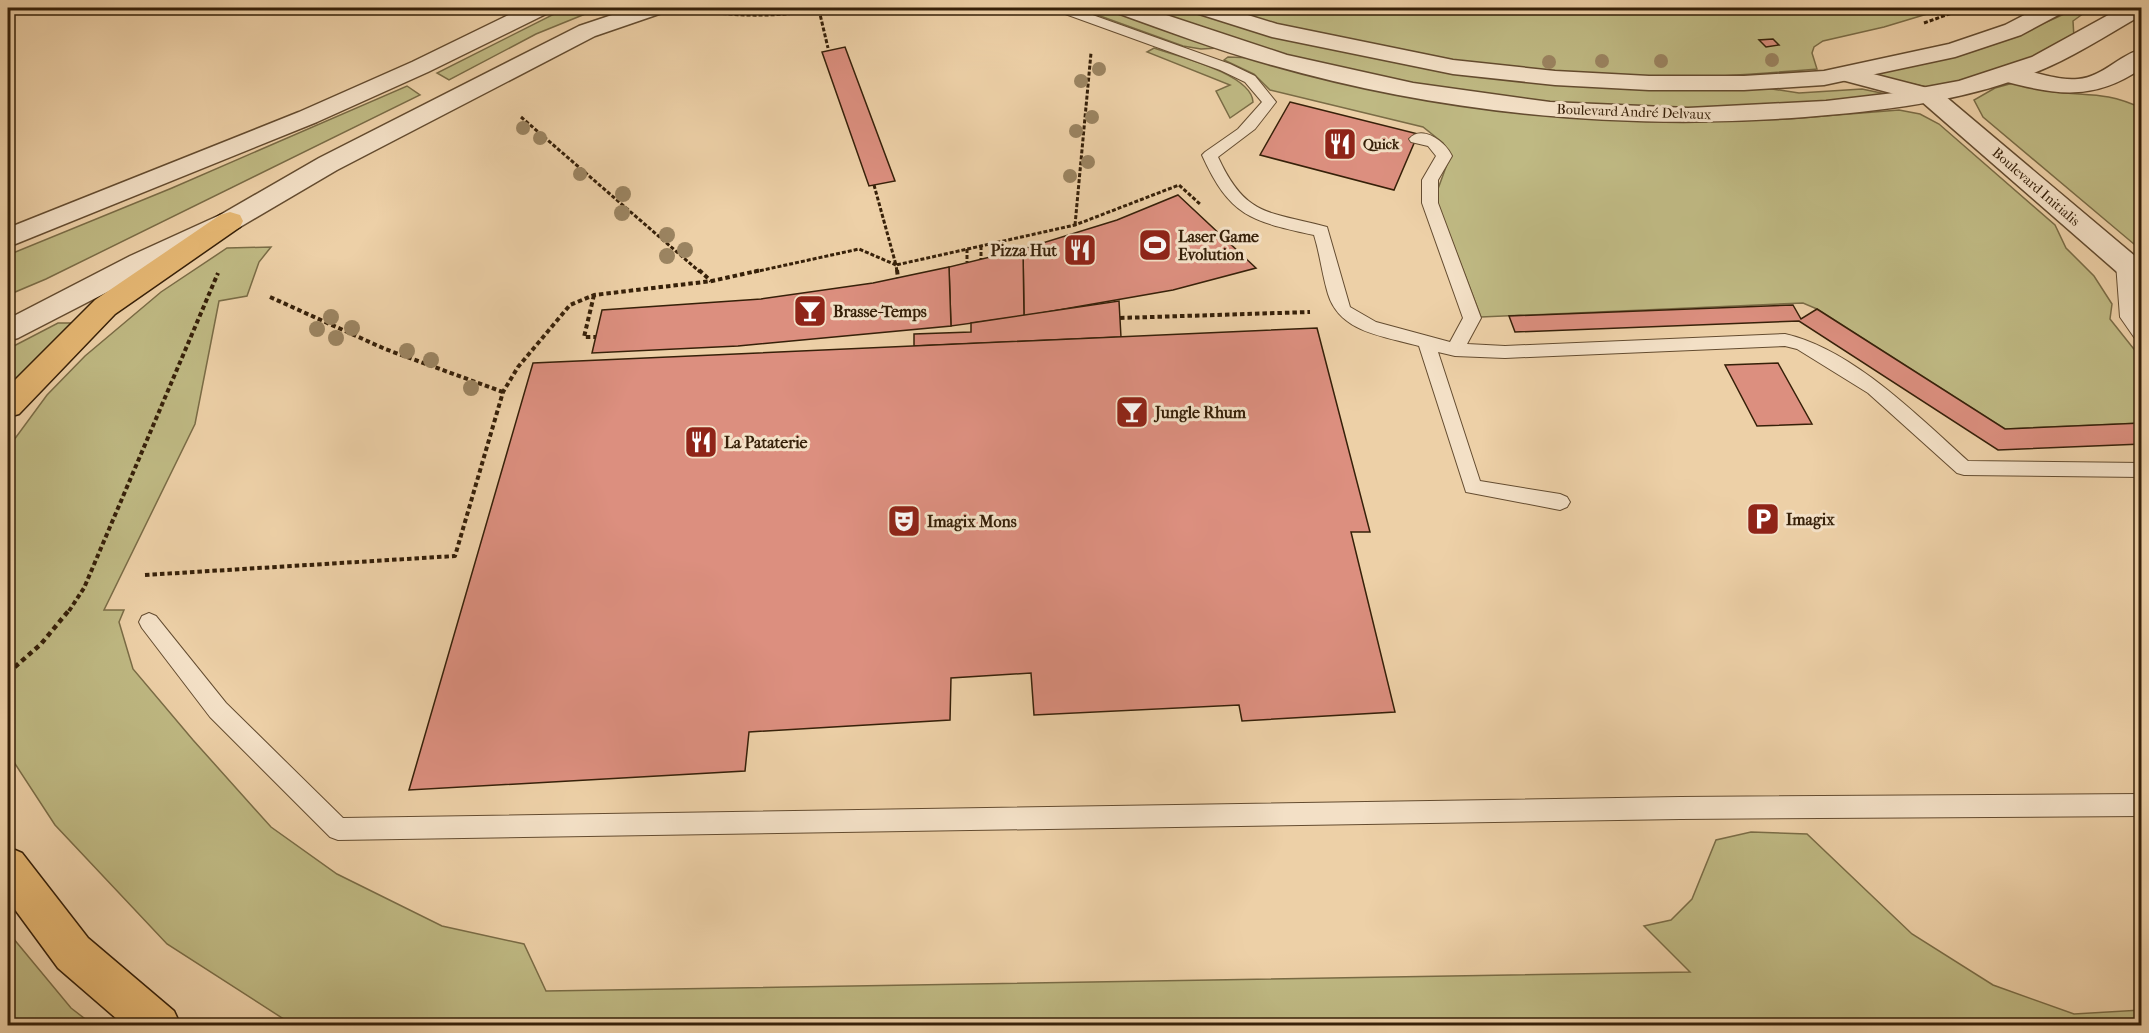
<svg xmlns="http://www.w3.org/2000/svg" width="2149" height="1033" viewBox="0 0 2149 1033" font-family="'IM FELL French Canon',serif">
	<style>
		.green { fill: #bfb983; stroke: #7a6c46; stroke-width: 1.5 }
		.building { fill: #dc8f7f; stroke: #362009; stroke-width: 1.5 }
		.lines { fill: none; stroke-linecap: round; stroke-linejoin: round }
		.service-casing { stroke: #644c30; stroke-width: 2 }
		.minor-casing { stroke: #644c30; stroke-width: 3 }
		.tertiary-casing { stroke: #644c30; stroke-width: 3 }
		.motorway-casing { stroke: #362009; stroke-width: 3 }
		.path-far2 { stroke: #362009; stroke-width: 3; stroke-dasharray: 4 2; stroke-linecap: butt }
		.path-far1 { stroke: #362009; stroke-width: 4; stroke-dasharray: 4.5 3; stroke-linecap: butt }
		.path { stroke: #362009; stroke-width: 4.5; stroke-dasharray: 5 4; stroke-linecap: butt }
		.service { fill: #f3e0c6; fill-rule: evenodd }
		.minor { fill: #f3e0c6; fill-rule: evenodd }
		.tertiary { fill: #f3e0c6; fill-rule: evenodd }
		.motorway { fill: #e6b874; fill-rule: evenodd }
		.tree { fill: #9b8461 }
		.labels { text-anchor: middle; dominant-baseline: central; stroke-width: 6; stroke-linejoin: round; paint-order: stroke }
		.far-street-label { font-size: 14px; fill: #362009; stroke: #f3e0c6 }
		.far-poi-label { font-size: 14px; font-weight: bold; fill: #362009; stroke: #f3e0c6; text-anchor: start }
		.poi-label { font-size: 16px; font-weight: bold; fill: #362009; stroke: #f3e0c6; text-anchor: start }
	</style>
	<rect width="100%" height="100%" fill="#edd0a7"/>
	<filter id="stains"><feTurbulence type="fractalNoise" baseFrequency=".00333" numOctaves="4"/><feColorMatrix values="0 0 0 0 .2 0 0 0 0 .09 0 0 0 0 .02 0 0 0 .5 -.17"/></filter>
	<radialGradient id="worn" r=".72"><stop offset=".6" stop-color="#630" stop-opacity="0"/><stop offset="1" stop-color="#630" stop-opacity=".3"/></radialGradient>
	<g class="green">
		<path d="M566,8h34l-64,26 -87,46 -12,-7z"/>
		<path d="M1078,8h29l111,40 -17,1 -18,-3z"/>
		<path d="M1140,8h47l100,30 133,29 339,20 40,6 63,-4 29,6c-174,24 -367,18 -538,-22 -73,-17 -143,-41 -213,-65z"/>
		<path d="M1218,8h729l-63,19 -61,14 -9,6 -2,6 5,16c-61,5 -121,10 -182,8 -141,-4 -283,-26 -417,-69z"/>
		<path d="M2076,8h15l-18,13 1,17 -37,18 -45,16 -61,16 -63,-14c72,-18 143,-32 208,-66z"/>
		<path d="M1154,48c23,8 98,26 99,54l-23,16 -14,-27 14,-6 -83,-33z"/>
		<path d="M1228,57l27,1 353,60 82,4 97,-3 112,-9 21,4 19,10 116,101 11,23 28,28 18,28 -2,15 31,39v65l-136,6 -188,-120 -14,-6 -322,14 -46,-120 15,-41 -7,-13 -20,-16 -153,-37 -16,-16 -30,-14z"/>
		<path d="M2013,83c13,3 28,7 41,9 36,4 53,0 87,16v142l-158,-133 -9,-17 21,-12z"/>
		<path d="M407,86l13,9 -374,184 -38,16v-40l164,-67z"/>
		<path d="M271,247l-12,15 -12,34 -28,5 -24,123 -91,186h20l-5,12 14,47 60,71 78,87 66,47 105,52 82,18 22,47 1144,-19 -46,-46 27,-6 21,-21 24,-59 35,-8 56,2 105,100 81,51 81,29 67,-4v15h-1848l-126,-81 -112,-119 -47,-72v-305l39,-53 38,-39 76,-64 66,-44z"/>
		<path d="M58,323h15l-65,64v-38z"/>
		<path d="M8,932l63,76 22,17h-85z"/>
	</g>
	<g class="building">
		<path d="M1773,39l6,6 -13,2 -7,-7z"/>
		<path d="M845,47l50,134 -26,5 -47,-134z"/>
		<path d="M1290,102l128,32 -24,56 -134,-35z"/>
		<path d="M1178,195l78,73 -83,22 -149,26 -1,-67 94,-29z"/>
		<path d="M1023,249l1,67 -73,10 -2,-59z"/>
		<path d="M949,267l2,59 -213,20 -146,7 10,-43 159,-11 112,-16z"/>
		<path d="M1119,301l2,36 -207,9v-12l57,-2v-9z"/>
		<path d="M1793,305l8,14 16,-10 188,120 137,-6v21l-144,6 -199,-129 -284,11 -6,-16z"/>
		<path d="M1317,328l53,204h-19l44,180 -153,9 -3,-16 -205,10 -3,-42 -80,5 -1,42 -201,12 -4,39 -336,19 124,-427z"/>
		<path d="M1778,363l34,61 -55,2 -32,-61z"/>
	</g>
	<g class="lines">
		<defs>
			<g id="service">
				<path d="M1055,8h18l157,56 25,12 21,26 -21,27 -37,28c28,61 51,54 109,70l23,80 26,15 74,20 13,-24 -41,-115v-23l14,-24 -8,-10 -17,-4 -2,-3c13,-15 37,3 43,17l-14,24v23l43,115 -14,26 38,2 280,-12c67,15 133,82 183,127l174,2v14l-178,-2 -7,-2 -89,-80 -71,-44 -12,-3 -280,12 -50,-2 -17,-4 42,129 80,13 7,3 3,5 -3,5 -7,3 -94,-18 -47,-146c-35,-10 -79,-13 -91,-52 -6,-20 -8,-40 -14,-59 -63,-14 -84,-18 -112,-80l3,-3 33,-23 24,-27 -17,-20 -25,-12 -163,-59z"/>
				<path d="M2124,257l6,2 2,4 5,53 5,6v20l-6,-2 -16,-23 -4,-54 2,-4z"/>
				<path d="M149,613l7,3 70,87 117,115 1337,-21 462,-3v22l-462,3 -1342,21 -8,-3 -120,-120 -68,-89 -3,-6 3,-6z"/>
			</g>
			<g id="minor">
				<path d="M2142,49v19c-51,35 -88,26 -143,12l-4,-5 4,-5c23,-6 53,12 79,9 25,-2 41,-24 64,-30z"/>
				<path d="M1846,67l93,24 203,171v26l-10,-3 -211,-184 -83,-22 -4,-5 4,-5z"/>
			</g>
			<g id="tertiary">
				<path d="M523,8h28l-3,5 -120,59 -111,50 -309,125v-19l291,-116 113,-50z"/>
				<path d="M633,8h32l-3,5 -67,23 -258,134 -97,57 -90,43 -132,68 -10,3v-22l122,-63 90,-41 99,-57 260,-132z"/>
				<path d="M1114,8h31l142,47 126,28 137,19 138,6 138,-7 68,-8 65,-12 73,-24 89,-49h21v7c-37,21 -73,45 -113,60 -71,27 -148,36 -224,42 -180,14 -363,-3 -537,-53 -51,-14 -101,-33 -151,-51z"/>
				<path d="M1193,8h32l52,16 176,36 102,11 94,5h95l80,-5 125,-27 56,-19 33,-17h27l-3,5 -41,22 -66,22 -131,28 -80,5h-95l-94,-5 -102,-11 -181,-37 -76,-24z"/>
			</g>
			<g id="motorway">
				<path d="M230,212l10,3 3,6 -3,6 -125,87 -96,100 -11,3v-30l87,-87 125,-85z"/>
				<path d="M8,847l14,6 66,85 86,73 7,15h-56l-67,-58 -50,-68z"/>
			</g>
		</defs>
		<use href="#service" class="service-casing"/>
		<use href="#minor" class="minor-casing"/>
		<use href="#tertiary" class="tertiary-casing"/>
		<use href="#motorway" class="motorway-casing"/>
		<g class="path-far2">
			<path d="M687,8c48,10 95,9 143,0"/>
			<path d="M819,10l9,38"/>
			<path d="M1924,23l42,-15"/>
			<path d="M521,117l179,155"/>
			<path d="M874,185l22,80 179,-40 104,-40 22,20"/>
			<path d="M1075,225l16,-172"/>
			<path d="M981,246v13"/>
			<path d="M967,249v13"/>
			<path d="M754,272l105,-23 37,16 1,7"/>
		</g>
		<g class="path-far1">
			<path d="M699,270l12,11"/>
			<path d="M897,270l1,8"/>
			<path d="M594,295l-10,42h12"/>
			<path d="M270,297l115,52 118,43"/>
			<path d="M1120,318l190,-6"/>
			<path d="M145,575l310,-19 48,-164 15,-25 52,-62 24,-10 118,-14 49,-11"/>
			<path d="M69,611l15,-23 134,-315"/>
		</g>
		<path class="path" d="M8,673l33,-29 29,-35"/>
		<use href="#service" class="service"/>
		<use href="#minor" class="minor"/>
		<use href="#tertiary" class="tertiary"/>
		<use href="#motorway" class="motorway"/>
	</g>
	<g class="tree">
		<circle cx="1772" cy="60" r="7"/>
		<circle cx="1602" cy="61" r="7"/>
		<circle cx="1661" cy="61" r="7"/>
		<circle cx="1549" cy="62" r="7"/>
		<circle cx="1099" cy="69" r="7"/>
		<circle cx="1081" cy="81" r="7"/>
		<circle cx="1092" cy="117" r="7"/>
		<circle cx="523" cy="128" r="7"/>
		<circle cx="1076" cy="131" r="7"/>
		<circle cx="540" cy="138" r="7"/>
		<circle cx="1088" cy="162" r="7"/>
		<circle cx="580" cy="174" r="7"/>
		<circle cx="1070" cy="176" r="7"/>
		<circle cx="623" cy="194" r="8"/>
		<circle cx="622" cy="213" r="8"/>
		<circle cx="667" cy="235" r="8"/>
		<circle cx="685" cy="250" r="8"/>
		<circle cx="667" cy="256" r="8"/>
		<circle cx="331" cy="317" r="8"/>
		<circle cx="352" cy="328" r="8"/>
		<circle cx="317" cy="329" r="8"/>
		<circle cx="336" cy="338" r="8"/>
		<circle cx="407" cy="351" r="8"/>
		<circle cx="431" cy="360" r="8"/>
		<circle cx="471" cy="388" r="8"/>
	</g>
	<defs>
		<symbol id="restaurant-square" viewBox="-11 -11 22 22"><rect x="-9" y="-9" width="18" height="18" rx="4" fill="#8f2418" stroke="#f3e0c6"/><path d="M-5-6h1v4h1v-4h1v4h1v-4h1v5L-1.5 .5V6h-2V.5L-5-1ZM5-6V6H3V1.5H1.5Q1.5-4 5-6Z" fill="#fff"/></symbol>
		<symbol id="stadium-square" viewBox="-11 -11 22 22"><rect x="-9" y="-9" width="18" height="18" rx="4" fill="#8f2418" stroke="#f3e0c6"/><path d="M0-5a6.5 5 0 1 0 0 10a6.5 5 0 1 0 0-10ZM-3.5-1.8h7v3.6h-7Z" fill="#fff"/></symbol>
		<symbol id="bar-square" viewBox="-11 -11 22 22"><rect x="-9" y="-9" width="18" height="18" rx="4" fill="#8f2418" stroke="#f3e0c6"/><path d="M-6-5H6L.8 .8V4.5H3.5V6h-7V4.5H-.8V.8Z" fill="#fff"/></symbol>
		<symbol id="parking-square" viewBox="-11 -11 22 22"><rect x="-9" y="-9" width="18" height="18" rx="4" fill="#8f2418" stroke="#f3e0c6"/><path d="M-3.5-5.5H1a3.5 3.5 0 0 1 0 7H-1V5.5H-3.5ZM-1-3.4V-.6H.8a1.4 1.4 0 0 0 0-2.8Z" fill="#fff"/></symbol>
		<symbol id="theatre-square" viewBox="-11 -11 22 22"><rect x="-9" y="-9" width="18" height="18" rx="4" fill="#8f2418" stroke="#f3e0c6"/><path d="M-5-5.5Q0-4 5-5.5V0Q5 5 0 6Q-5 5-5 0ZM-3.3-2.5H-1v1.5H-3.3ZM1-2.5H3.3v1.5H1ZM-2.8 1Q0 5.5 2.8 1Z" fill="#fff"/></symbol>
	</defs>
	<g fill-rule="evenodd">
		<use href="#restaurant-square" x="1321" y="125" width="38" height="38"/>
		<use href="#stadium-square" x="1136" y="226" width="38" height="38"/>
		<use href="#restaurant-square" x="1061" y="231" width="38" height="38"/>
		<use href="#bar-square" x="791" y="292" width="38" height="38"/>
		<use href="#bar-square" x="1113" y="393" width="38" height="38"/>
		<use href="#restaurant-square" x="682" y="423" width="38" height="38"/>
		<use href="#parking-square" x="1744" y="500" width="38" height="38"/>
		<use href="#theatre-square" x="885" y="502" width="38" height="38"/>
	</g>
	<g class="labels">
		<g class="far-street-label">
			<text transform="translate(1634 112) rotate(2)">Boulevard André Delvaux</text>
			<text transform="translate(2036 187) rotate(41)">Boulevard Initialis</text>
		</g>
		<g class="far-poi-label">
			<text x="1363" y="144">Quick</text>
		</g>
		<g class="poi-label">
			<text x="1178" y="236">Laser Game<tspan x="1178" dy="18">Evolution</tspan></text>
			<text x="1057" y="250" text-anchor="end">Pizza Hut</text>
			<text x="833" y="311">Brasse-Temps</text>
			<text x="1155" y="412">Jungle Rhum</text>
			<text x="724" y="442">La Pataterie</text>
			<text x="1786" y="519">Imagix</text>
			<text x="927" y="521">Imagix Mons</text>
		</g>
	</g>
	<rect width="2149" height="1033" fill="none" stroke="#edd0a7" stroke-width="30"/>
	<rect x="9" y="9" width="2131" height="1015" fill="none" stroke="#362009" stroke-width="3"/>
	<rect x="15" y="15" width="2119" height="1003" fill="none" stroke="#362009" stroke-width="1.5"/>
	<rect width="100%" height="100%" filter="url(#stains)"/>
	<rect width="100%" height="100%" fill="url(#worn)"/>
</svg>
